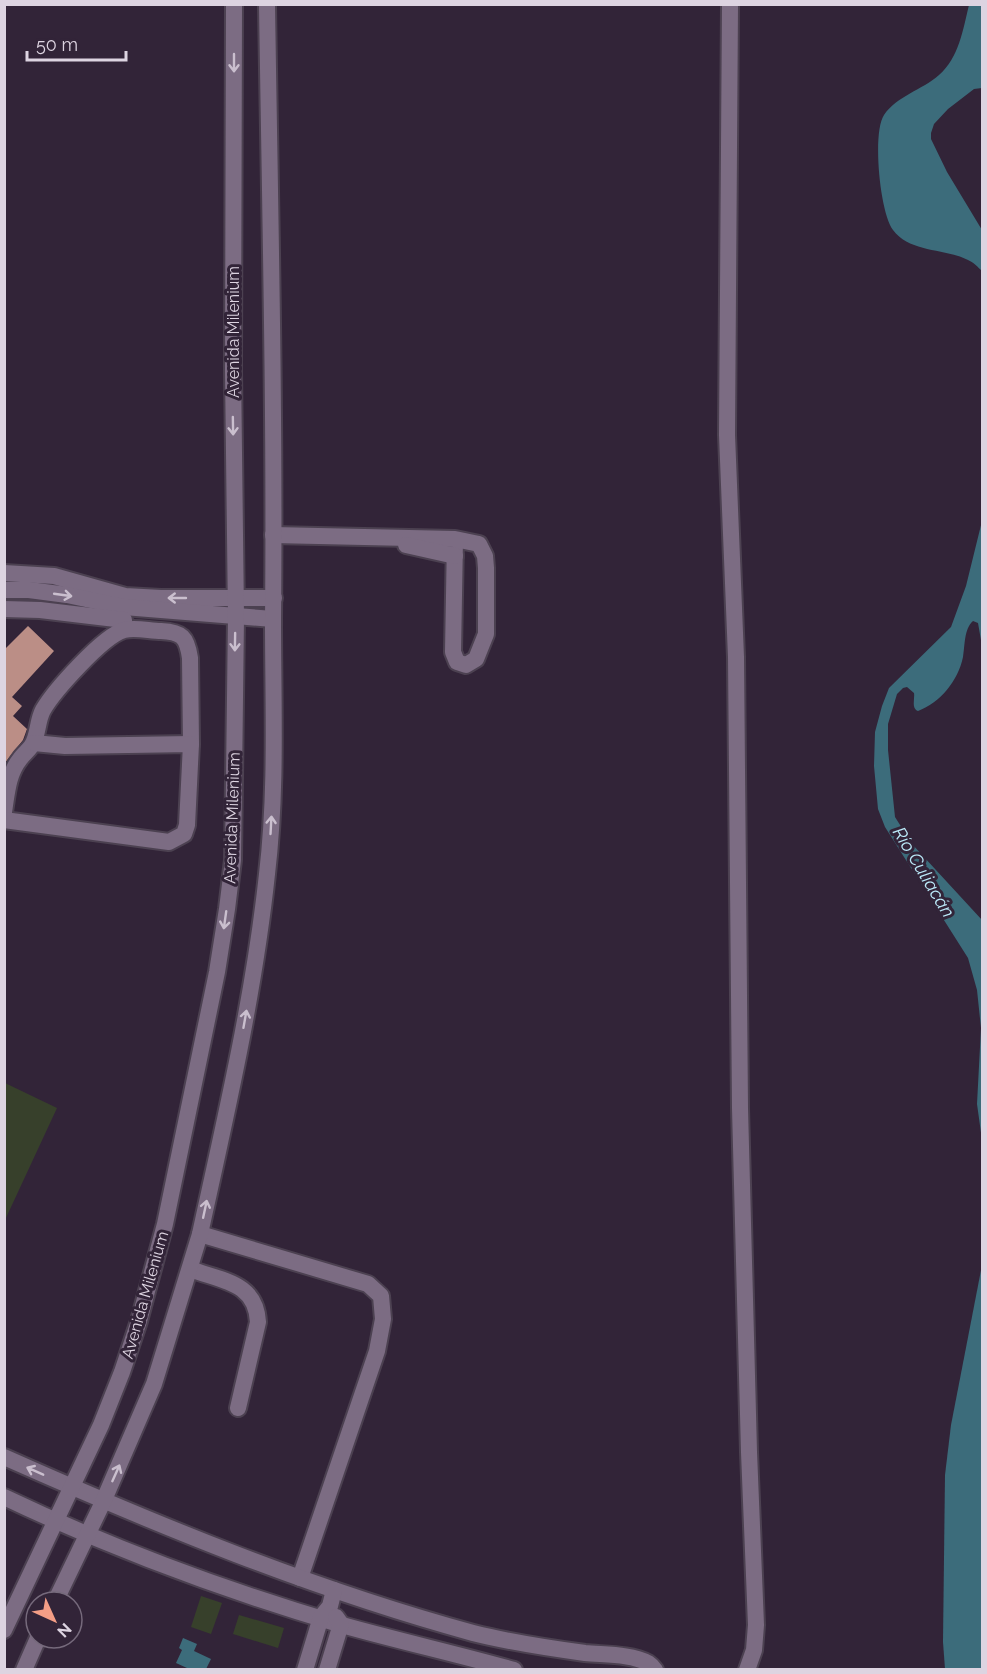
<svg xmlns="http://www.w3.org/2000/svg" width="987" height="1674" viewBox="0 0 987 1674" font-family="Raleway,sans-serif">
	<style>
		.green { fill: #37402b }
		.water { fill: #3c6c7b }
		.building { fill: #bb8e86 }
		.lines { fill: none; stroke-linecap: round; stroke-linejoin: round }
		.minor-casing { stroke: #4c4151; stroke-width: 20 }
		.minor { stroke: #7c6c83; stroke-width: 16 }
		.oneway { stroke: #cabfce }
		.labels { text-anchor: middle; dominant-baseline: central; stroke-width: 6; stroke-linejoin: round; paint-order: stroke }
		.street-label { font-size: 16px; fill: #ddd4e1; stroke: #322438 }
		.water-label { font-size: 18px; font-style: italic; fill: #bbeaf9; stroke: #322438 }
	</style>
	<rect width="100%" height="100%" fill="#322438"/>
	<g class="green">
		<path d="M5,1083l52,25 -52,112z"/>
		<path d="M201,1596l21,7 -11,31 -20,-7z"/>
		<path d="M239,1615l45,13 -6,20 -45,-14z"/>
	</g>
	<g class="water">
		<path d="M969,5h13v83l-8,1 -26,20 -14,15 -3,9v6l16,33 35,58v41c-4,-4 -9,-9 -14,-11 -23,-12 -58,-7 -75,-30 -13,-17 -21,-97 -9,-115 13,-19 38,-25 55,-40 20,-17 24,-46 30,-70z"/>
		<path d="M982,521v125l-4,-23 -5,-2c-9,8 -8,24 -10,36 -5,24 -23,46 -45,54 -7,-3 -3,-12 -4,-18l-7,-6 -4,1 -6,6 -9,30v26l7,67 17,27 70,76v220l-5,-36 4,-76 -4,-38 -9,-32 -83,-131 -7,-18 -4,-43 1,-34 7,-26 7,-18 62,-61 15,-41z"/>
		<path d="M982,1265v404h-37l-2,-27 2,-167 6,-50z"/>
		<path d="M183,1638l14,6 -3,7 17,8 -5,10 -19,-1 -11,-5 6,-13 -3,-2z"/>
	</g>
	<path class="building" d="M28,626l26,25 -42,46 10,9 -9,10 14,13 -4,11 -19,24v-114z"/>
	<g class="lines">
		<defs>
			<g id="minor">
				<path d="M730,4l-3,431 9,222 4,451 9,344 7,173 -2,25 -7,20"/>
				<path d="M273,535l182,4 24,5 6,12 1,12v66l-10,25 -10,6 -9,-3 -4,-10 2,-113"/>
				<path d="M406,545l49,11"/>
				<path d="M4,573l50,3 71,20 36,2h113"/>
				<path d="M4,590h25l38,5 57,12 149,12"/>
				<path d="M4,609l36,1 84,10"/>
				<path d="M4,812c3,-19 4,-38 16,-53 4,-6 12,-11 14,-18 4,-9 4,-22 9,-31 11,-19 60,-74 81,-80 11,-3 26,1 37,1 21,1 26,6 29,27l1,86"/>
				<path d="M4,820l165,22 15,-8 3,-9 4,-81 -126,2 -31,-3"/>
				<path d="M200,1234l168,50 13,12 2,23 -6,32 -77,227"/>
				<path d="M190,1269c32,12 66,13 68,53l-20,86"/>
				<path d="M4,1457c153,68 308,132 469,176 36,9 75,15 112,20 20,2 46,1 63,10 3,2 5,4 7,7"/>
				<path d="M4,1497c109,52 223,94 338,128 57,16 115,29 172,45"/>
				<path d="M55,1602l48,-100 51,-118 46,-150c26,-119 54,-238 67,-360 10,-84 6,-170 6,-254 2,-205 -3,-411 -6,-616"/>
				<path d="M4,1630l97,-205 21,-53 17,-51 26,-97 52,-252 10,-63 6,-49 3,-243 -3,-247 1,-366"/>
				<path d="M24,1670l14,-32"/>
				<path d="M305,1670l16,-53 9,-11 4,-16"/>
				<path d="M327,1670l14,-46 -5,-7"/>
			</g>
		</defs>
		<use href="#minor" class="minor-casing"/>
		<use href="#minor" class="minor"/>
	</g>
	<defs><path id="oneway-shaft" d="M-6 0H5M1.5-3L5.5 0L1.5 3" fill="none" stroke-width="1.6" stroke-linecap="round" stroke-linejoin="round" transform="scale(1.5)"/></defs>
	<g class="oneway">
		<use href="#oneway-shaft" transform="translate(234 63) rotate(90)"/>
		<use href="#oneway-shaft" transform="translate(233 426) rotate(89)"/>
		<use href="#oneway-shaft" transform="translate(63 595) rotate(8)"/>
		<use href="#oneway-shaft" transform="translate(177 598) rotate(180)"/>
		<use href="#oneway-shaft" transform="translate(235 642) rotate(91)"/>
		<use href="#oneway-shaft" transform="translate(271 825) rotate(-87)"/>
		<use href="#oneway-shaft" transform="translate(225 920) rotate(98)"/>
		<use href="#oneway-shaft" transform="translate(245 1019) rotate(-80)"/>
		<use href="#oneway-shaft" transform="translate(205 1209) rotate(-78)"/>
		<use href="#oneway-shaft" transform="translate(35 1471) rotate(-156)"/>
		<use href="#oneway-shaft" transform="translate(116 1473) rotate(-66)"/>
	</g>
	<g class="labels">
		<g class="street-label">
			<text transform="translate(233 332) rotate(-90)">Avenida Milenium</text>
			<text transform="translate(232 818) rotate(-88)">Avenida Milenium</text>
			<text transform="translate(145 1295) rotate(-74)">Avenida Milenium</text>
		</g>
		<g class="water-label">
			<text transform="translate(924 872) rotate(59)">Río Culiacán</text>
		</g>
	</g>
	<rect width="987" height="1674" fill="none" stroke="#ddd4e1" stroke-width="12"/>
	<g transform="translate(54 1620) rotate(135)"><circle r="28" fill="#322438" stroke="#766a7c" stroke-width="1.5"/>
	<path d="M0-4.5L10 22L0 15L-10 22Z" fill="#f49e86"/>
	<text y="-9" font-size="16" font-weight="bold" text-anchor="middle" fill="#ddd4e1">N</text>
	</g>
	<path d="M27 51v9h99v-9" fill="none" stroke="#ddd4e1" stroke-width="3"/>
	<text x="36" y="51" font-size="18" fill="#ddd4e1" stroke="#322438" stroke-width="4.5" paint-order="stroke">50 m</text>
</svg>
